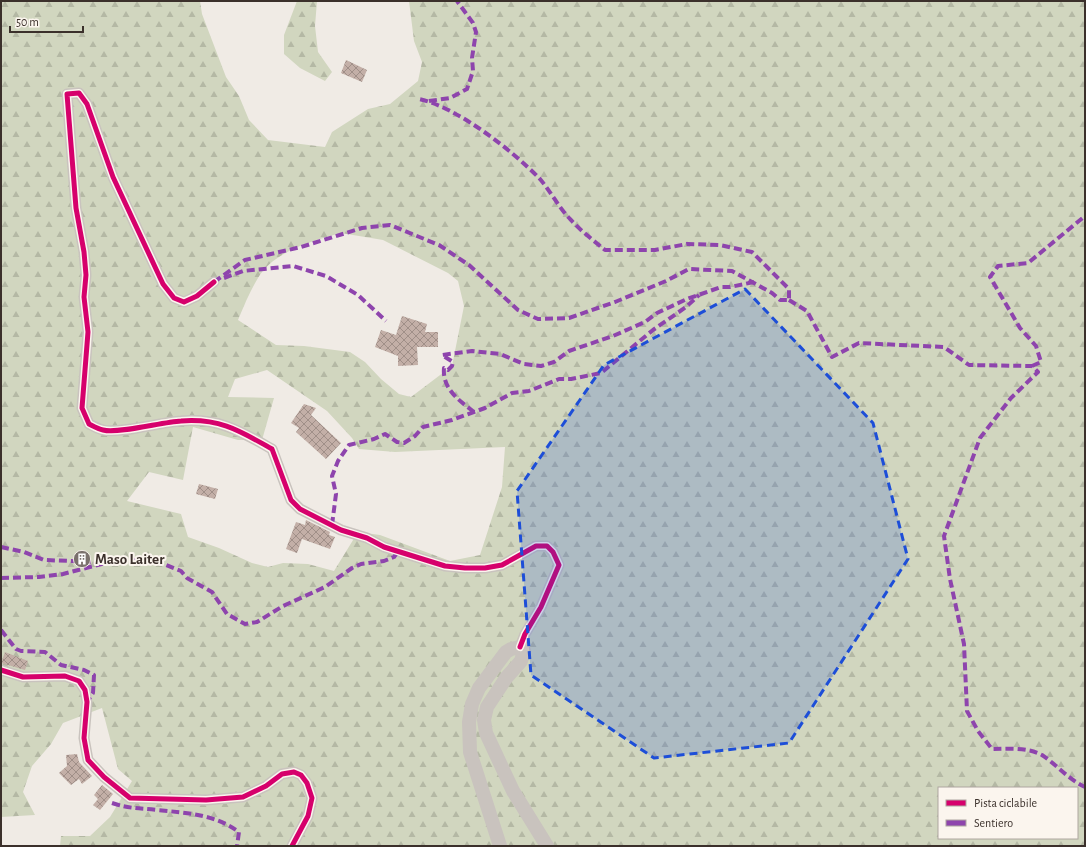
<svg xmlns="http://www.w3.org/2000/svg" width="1086" height="847" viewBox="0 0 1086 847" font-family="'Alegreya Sans',sans-serif">
	<style>
		.forest { fill: url(#forest-firs); fill-rule: evenodd }
		.building { fill: url(#building-cross-hatch) }
		.lines { fill: none; stroke-linecap: round; stroke-linejoin: round }
		.minor { stroke: #c9c3be; stroke-width: 11 }
		.tertiary { stroke: #c9c3be; stroke-width: 14 }
		.quiet { stroke: #8e44ad; stroke-width: 4; stroke-dasharray: 8 4; stroke-linecap: butt }
		.cycleway-casing { stroke: #fbf5ee; stroke-width: 8 }
		.cycleway { stroke: #d6006c; stroke-width: 5 }
		.marked { fill: #1d4ed8; fill-opacity: 0.2; stroke: #1d4ed8; stroke-width: 3; stroke-dasharray: 8 5; stroke-linejoin: round }
		.labels { text-anchor: middle; dominant-baseline: central; stroke-width: 4; stroke-linejoin: round; paint-order: stroke }
		.poi-label { font-size: 15px; font-weight: bold; fill: #3b302b; stroke: #fbf5ee; text-anchor: start }
	</style>
	<defs>
		<pattern id="forest-firs" width="22" height="20" patternUnits="userSpaceOnUse"><rect width="22" height="20" fill="#d1d6bf"/><path d="M5 1l3.5 6h-7zM16 11l3.5 6h-7z" fill="#b4b8a4"/></pattern>
		<pattern id="building-cross-hatch" width="8" height="8" patternUnits="userSpaceOnUse"><rect width="8" height="8" fill="#c3afa7"/><path d="M0 0l8 8M0 8l8-8" fill="none" stroke="#a08f88"/></pattern>
	</defs>
	<rect width="100%" height="100%" fill="#f0ebe5"/>
	<g class="forest">
		<path d="M1,1h199l2,13 24,63 13,19 10,24 19,20 57,7 7,-15 36,-23 22,-5 28,-23 4,-19 -8,-21 -5,-40h676v845h-1025l1,-10h29l20,-19 22,-36 -14,-12 -16,-61 -39,15 -12,21 -19,22 -9,26 12,23 -34,2zM341,233l42,7 65,33 10,8 6,25 -12,60 -41,31 -12,-3 -18,-15 -16,-17 -15,-10 -46,-6 -28,-1 -38,-25c6,-14 12,-29 20,-42 16,-27 54,-37 83,-45zM267,370l60,41 25,27 7,11 36,3 110,-5 -3,40 -22,68 -30,6 -70,-26 -22,-3 -24,39 -26,-7 -25,-1 -15,4 -16,-4 -33,-15 -31,-11 -7,-23 -54,-13 22,-29 34,8 10,-53 45,13h24l12,-42 -46,-1 7,-18zM939,788h138v50h-138z"/>
		<path d="M297,1h20l-2,25 3,26 14,20 -7,9 -25,-13 -16,-14v-19z"/>
	</g>
	<g class="building">
		<path d="M346,60l21,10 -5,12 -21,-9z"/>
		<path d="M402,316l25,8 -2,8h13v15h-21l1,18 -20,1v-10l-23,-9 6,-17 15,5z"/>
		<path d="M304,404l12,4 -5,7 30,28 -15,16 -30,-27 3,-4 -8,-5z"/>
		<path d="M199,484l19,5 -3,10 -19,-5z"/>
		<path d="M306,520l24,12 -1,3 6,2 -5,12 -28,-10 -5,14 -11,-4 10,-27 9,3z"/>
		<path d="M5,652l23,9 -3,9 -24,-7z"/>
		<path d="M77,754l2,8 13,14 -10,8 -3,-5 -8,6 -12,-12 8,-7 -1,-11z"/>
		<path d="M102,785l11,9 -13,16 -7,-5 5,-6 -4,-4z"/>
	</g>
	<g class="lines">
		<g class="minor">
			<path d="M214,282l-17,14 -13,6 -10,-4 -11,-14 -50,-107 -26,-73 -8,-11 -12,1 9,114 8,44 2,23 -2,22 4,35 -6,76 7,16c4,2 9,5 14,6 16,4 59,-8 78,-9 39,-3 59,10 91,28l19,51 9,9 41,21 26,8 17,9 61,19 20,2h20l17,-3 34,-19h11l6,6 6,13 -18,42 -16,27 -5,13"/>
			<path d="M1,670l22,7 42,-1 14,5 6,9 2,12 -3,36 4,22 16,17 26,21 76,2 37,-3 23,-11 16,-12 12,-2 7,3 6,8 5,15 -4,18 -16,30"/>
		</g>
		<path class="tertiary" d="M500,846l-30,-94 -1,-30 3,-18 7,-16 27,-36 5,-3 9,-2 4,4 -3,10 -15,17 -19,29 -3,13 2,13 27,58 34,55"/>
		<g class="quiet">
			<path d="M429,101l21,-3 17,-9 6,-18 -1,-13 4,-26 -3,-9 -16,-22"/>
			<path d="M224,278l19,-7 50,-5 33,10 32,19 28,26"/>
			<path d="M214,282l31,-22 56,-13 61,-19 28,-3 49,20 30,20 49,45 20,9 31,-1 46,-16 51,-21 23,-12 43,2 40,22 8,7h9v-11l-37,-37 -32,-7 -33,-1 -32,6h-50c-11,-9 -24,-19 -34,-30 -12,-12 -20,-28 -31,-41 -27,-28 -83,-72 -121,-80"/>
			<path d="M789,300l18,11 25,46 27,-14 85,4 25,18 63,1 6,6 -27,26 -31,40 -36,98 6,43 14,65 3,67 11,20 14,18c16,0 35,-2 50,6 15,10 26,24 43,32"/>
			<path d="M1032,366l9,-4 -5,-16 -16,-18 -30,-51 8,-11 30,-3 57,-47"/>
			<path d="M474,412c-14,-11 -32,-23 -30,-44l4,2 4,-4 1,-4 -11,-7 30,-4 28,3 24,10 17,2 13,-4 15,-11 44,-15 32,-14 12,-9 30,-14 34,-12h9l24,-5"/>
			<path d="M332,525l4,-31 -4,-18 6,-15 11,-16 25,-6 11,-5 12,8 7,1 11,-7 8,-9 29,-7 33,-12 27,-15 17,-2 30,-12h12l30,-6 52,-43 33,-23 13,-12"/>
			<path d="M1,547l23,5 20,8 53,2"/>
			<path d="M1,578l38,-1 24,-3 50,-13 27,-1 19,2 22,9 6,7 25,14 15,22 18,10 12,-2 26,-16 42,-19 27,-19 9,-4 23,-3 10,-4 5,-7"/>
			<path d="M1,630l15,19 5,2 24,1 16,13 23,5 10,5 -1,18 -6,9"/>
			<path d="M112,803c18,6 27,5 45,7 30,3 57,4 82,22l-2,14"/>
		</g>
		<defs>
			<g id="cycleway">
				<path d="M214,282l-17,14 -13,6 -10,-4 -11,-14 -50,-107 -26,-73 -8,-11 -12,1 9,114 8,44 2,23 -2,22 4,35 -6,76 7,16c4,2 9,5 14,6 16,4 59,-8 78,-9 39,-3 59,10 91,28l19,51 9,9 41,21 26,8 17,9 61,19 20,2h20l17,-3 34,-19h11l6,6 6,13 -18,42 -16,27 -5,13"/>
				<path d="M1,670l22,7 42,-1 14,5 6,9 2,12 -3,36 4,22 16,17 26,21 76,2 37,-3 23,-11 16,-12 12,-2 7,3 6,8 5,15 -4,18 -16,30"/>
			</g>
		</defs>
		<use href="#cycleway" class="cycleway-casing"/>
		<use href="#cycleway" class="cycleway"/>
	</g>
	<path class="marked" d="M745,289l128,134 35,136 -119,184 -135,15 -123,-83 -14,-184 87,-126z"/>
	<defs>
		<symbol id="building-disc" viewBox="-11 -11 22 22"><circle r="9.5" fill="#7a716c" stroke="#fbf5ee"/><path d="M-4-6H4V6H1V3H-1V6H-4ZM-2.5-4.3h1.7v1.8h-1.7ZM.8-4.3h1.7v1.8H.8ZM-2.5-1h1.7V.8h-1.7ZM.8-1h1.7V.8H.8Z" fill="#fff"/></symbol>
	</defs>
	<g fill-rule="evenodd">
		<use href="#building-disc" x="72" y="549" width="20" height="20"/>
	</g>
	<g class="labels">
		<g class="poi-label">
			<text x="95" y="559">Maso Laiter</text>
		</g>
	</g>
	<rect width="1086" height="847" fill="none" stroke="#3b302b" stroke-width="4"/>
	<rect x="938" y="787" width="140" height="52" fill="#fbf5ee" stroke="#aea6a0"/>
	<rect x="946" y="800" width="20" height="6" fill="#d6006c" stroke="#aea6a0"/>
	<text x="974" y="807" font-size="12" fill="#3b302b">Pista ciclabile</text>
	<rect x="946" y="820" width="20" height="6" fill="#8e44ad" stroke="#aea6a0"/>
	<text x="974" y="827" font-size="12" fill="#3b302b">Sentiero</text>
	<path d="M10 26v6h73v-6" fill="none" stroke="#3b302b" stroke-width="2"/>
	<text x="16" y="26" font-size="12" fill="#3b302b" stroke="#fbf5ee" stroke-width="3" paint-order="stroke">50 m</text>
</svg>
